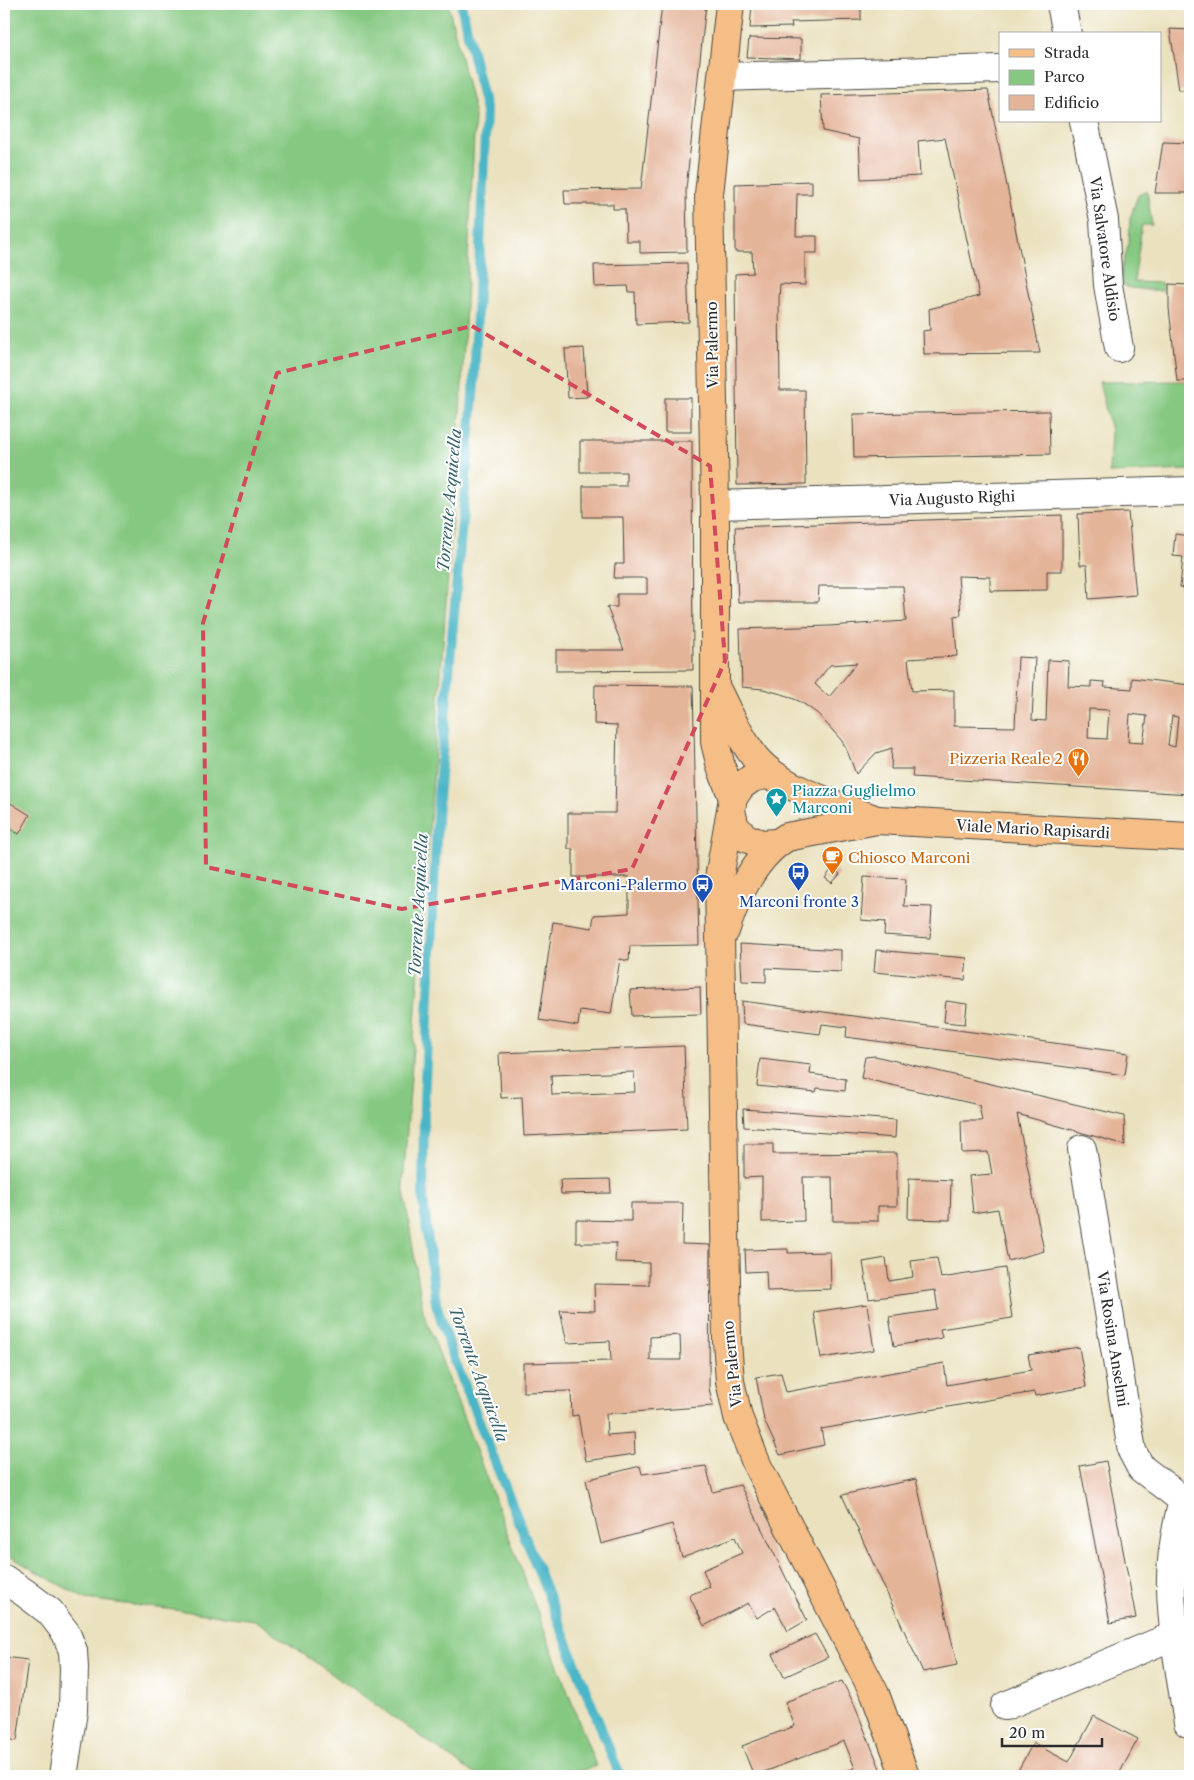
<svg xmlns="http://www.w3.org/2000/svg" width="1194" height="1780" viewBox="0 0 1194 1780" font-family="'Libre Caslon Text',serif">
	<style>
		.green { fill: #85c881; stroke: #587a56 }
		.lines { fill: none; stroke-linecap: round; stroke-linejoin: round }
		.stream { stroke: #49b5c6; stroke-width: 10 }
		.building { fill: #e4b499; fill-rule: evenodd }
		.minor-casing { stroke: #484641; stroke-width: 30 }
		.major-casing { stroke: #484641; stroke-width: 30 }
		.minor { stroke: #fff; stroke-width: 28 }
		.major { stroke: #f6be87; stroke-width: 28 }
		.marked { fill: none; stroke: #d1495b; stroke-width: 4; stroke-dasharray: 10 6; stroke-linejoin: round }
		.labels { text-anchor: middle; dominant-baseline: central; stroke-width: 4; stroke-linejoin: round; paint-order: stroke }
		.street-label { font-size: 15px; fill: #2b2b2b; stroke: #fff }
		.food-label { font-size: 15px; fill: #c56008; stroke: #fff; text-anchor: end }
		.culture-label { font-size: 15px; fill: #0d838f; stroke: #fff; text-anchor: start }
		.transit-label { font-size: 15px; fill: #164399; stroke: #fff; text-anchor: end }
		.water-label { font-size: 16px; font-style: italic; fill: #376269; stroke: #fff }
	</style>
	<rect width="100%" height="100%" fill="#fff"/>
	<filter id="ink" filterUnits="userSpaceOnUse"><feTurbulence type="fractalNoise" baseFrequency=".02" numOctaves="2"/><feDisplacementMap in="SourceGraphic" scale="10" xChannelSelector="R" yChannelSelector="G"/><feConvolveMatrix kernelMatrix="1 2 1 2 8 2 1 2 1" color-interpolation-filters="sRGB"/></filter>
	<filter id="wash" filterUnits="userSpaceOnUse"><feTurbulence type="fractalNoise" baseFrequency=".0096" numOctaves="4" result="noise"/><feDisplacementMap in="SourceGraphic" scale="20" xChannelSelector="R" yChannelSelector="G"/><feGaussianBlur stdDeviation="1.12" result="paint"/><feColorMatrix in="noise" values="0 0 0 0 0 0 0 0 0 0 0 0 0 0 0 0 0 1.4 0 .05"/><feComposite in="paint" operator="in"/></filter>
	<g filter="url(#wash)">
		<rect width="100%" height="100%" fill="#eae1be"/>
		<g class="green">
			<path d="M4,4h444l27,112 -13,270 -59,799 20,126 173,455 -31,10h-88l-222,-156 -170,-21 -81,-46z"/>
			<path d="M1147,191l5,34h-10l-8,57 28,1v8l-32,-3 -10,-4 2,-16 7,-26 1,-24 8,-23z"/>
			<path d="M1190,381v89l-81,3 2,-42 -12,-49z"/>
		</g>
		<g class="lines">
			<path class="stream" d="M461,4l25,108 -12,272 -36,415 -14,304 -1,97 13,103 15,48 169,425"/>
		</g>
		<g id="blocks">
			<g class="building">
				<path d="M662,4h44l-20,185 1,63 -47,1v-12h-14l-1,-32h-12v-5h-48l-1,-14 77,-1z"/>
				<path d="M752,4h109v16l-70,2 1,5 -42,1z"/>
				<path d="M1170,29l20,1v60h-11z"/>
				<path d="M749,38l52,1v20l-54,-2z"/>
				<path d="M988,90l52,263 -116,1 -1,-23 7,-1 -1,-21 50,-13 -34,-158 -27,3 2,35 -59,3 -2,-40 -36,-8 -2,-36z"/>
				<path d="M1163,142l27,1v50h-35z"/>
				<path d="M812,181v13h-15l-1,42h21v17h-12v32l-25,-1 -1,15 1,91h25l1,94 -69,1 -2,-211 18,-1 -1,-21h-17v-68z"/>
				<path d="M687,263l2,59 -53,2 -1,-32h-6l-1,-6 -33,1 -1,-22z"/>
				<path d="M1169,284l21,1v96h-13l-8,-73z"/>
				<path d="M584,348l3,49 -19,1 -3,-49z"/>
				<rect x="665" y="398" width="26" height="34"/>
				<path d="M1049,411l1,43 -196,4 -1,-44z"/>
				<path d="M580,441h112l1,229 -137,1v-21h68l-17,-43h10v-13h30v-16h-33l1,-14h9l-1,-47h-40v-31h43v-14h-46z"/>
				<path d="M1128,512l8,83 -47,4 -2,-34h-7l-2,-51z"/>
				<path d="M1062,515v56h-15v19l-57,1v-14l-32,-1 3,39 -7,1 3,40 -49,3 4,32 42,-1v36l61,1 3,-70 17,1 -3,62 14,1 2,-61 21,1 -1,25 23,1v-6l14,1 -1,5 28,2v-11l58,7v109l-278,-17 1,-8h-22l1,-21 -16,5 -20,21 -8,-21 -6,-12 -24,-27 -17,-12 -16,-7 -22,-6 -21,-2 -2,-58 89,-3 77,-5 -3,-35h-84l-1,16h-80l-3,-75zM857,663l-28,34 -14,-13 15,-19zM1089,709l20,1 -2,29 -19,-1zM1130,714l17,2 -4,27 -15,-1zM1172,716l6,1 -3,30 -7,-2z"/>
				<path d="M1175,534l15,2v53l-10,-2 3,-30 -10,-1z"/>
				<path d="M1188,634l2,1v13h-4z"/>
				<path d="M595,685l98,1 6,259 -69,1 -1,15 -9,-2 -9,55 -31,-4 -2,16 -39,-6 14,-98 39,6 2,-13 35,-2v-36h-56v-28h-5v-36h47l2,-88 -23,-1z"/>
				<path d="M4,799l26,16 -11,19 -15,-9z"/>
				<path d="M833,868l7,6 -8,9 -7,-5z"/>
				<path d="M864,877l42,2 -2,27 28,1 -2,31 -46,-3 1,-13 -24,-2z"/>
				<path d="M740,944l101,6v22l-75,-4v14l-24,-1z"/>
				<path d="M876,950l91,8 -2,22 -91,-8z"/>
				<path d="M700,987l1,27 -69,2 -2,-26z"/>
				<path d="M742,1001l386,52 -3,22 -279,-38 1,-10 -25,-3 -2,10 -77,-10z"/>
				<path d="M946,1001l21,3 -2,20 -21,-2z"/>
				<path d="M684,1046l3,83 -163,7 -2,-39 -21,1 -2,-45zM634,1072l1,20 -83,3 -1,-20z"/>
				<path d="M875,1056l249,60 1,29 -108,-31 27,137 -36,10 -10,-52 -25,4 -4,-37 23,-2 -4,-22 -26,1 -1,-32h21l-3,-16 -118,-27 4,-21z"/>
				<path d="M760,1059l51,6 -1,9 36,5 -1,12 -28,-3 -1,4 -59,-6z"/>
				<path d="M743,1109l153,11 -1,18 -151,-11z"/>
				<path d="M744,1144h29v10l124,-1v53h-19v15h-45l-1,-44h-29l1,44 -42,1v-45l-18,1z"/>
				<path d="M909,1178l42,2 -1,40 -42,-1z"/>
				<path d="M610,1179l1,14 -50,1 -1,-14z"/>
				<path d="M631,1203h52l-1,41 28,1 -1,143 4,18 -107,8 1,21 27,-2 1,21 -49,7 -8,-46 -6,1 -1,-25 -48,1v-29l88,-2 -1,-20 -43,2 -7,-33 35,1 -1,-27 55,1v-22l-34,-1 1,-19h-40v-23l55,1zM680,1335l1,25h-31v-23z"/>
				<path d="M788,1249v4l42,-1 1,37 -64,2 -1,-20 -20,1 -1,-22z"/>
				<path d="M886,1258l3,23 24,-4 -2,-16 26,-3 4,20 64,-10 7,50 -72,11 2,9 -48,8 -5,-29 49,-7 -3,-20 -66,9 -6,-37z"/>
				<path d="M867,1304l7,46 -53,8 -7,-46z"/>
				<path d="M1079,1347l7,40 -51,9 -1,-4 -213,37 3,16 -44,10 -16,-35 -8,-43 25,-4 5,19 158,-29 3,22 84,-15 -3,-15z"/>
				<path d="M1106,1461l30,157 -26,5 -30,-157z"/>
				<path d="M640,1466l2,8 64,-8 7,26 27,-7 67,135 -19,11 -13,-24 -18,11 -9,-15 -44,23 -15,-31 21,-8 -7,-17 39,-17 -7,-16 -53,20 -10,-33 -71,20 -15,-64z"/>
				<path d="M916,1479l41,186 -34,7 -81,-177z"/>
				<path d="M815,1634l13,23 -44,20 -11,-23z"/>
				<path d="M4,1657l24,3 -11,81 -13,-2z"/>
				<path d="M842,1681l12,23 29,72h-53l25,-8 -11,-27 -90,35 -12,-30 53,-20 -10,-24z"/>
				<path d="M1094,1716l44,23 -20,37h-103l18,-33 36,19z"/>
				<path d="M96,1771l22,4v1h-23z"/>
			</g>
		</g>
	</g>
	<g filter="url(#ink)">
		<use href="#blocks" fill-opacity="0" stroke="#484641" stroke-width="1"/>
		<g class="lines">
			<defs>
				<g id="minor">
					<path d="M1061,4l6,30"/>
					<path d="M722,77l278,-8"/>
					<path d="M1084,121l20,99 4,65 11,63"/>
					<path d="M715,505l475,-14"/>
					<path d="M1082,1149l50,302 9,17 42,32h7"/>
					<path d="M1183,1500c-7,28 -13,57 -12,87 1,45 10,91 17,136"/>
					<path d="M4,1579l21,14 25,19 16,21 7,18 1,17 -1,43 -10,65"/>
					<path d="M1005,1706l185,-77"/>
				</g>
				<g id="major">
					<path d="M730,4l-21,190 6,311v237l6,25 12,31"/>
					<path d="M718,692c10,21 26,54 41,70 29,30 80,43 118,58"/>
					<path d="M779,778l-14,-3 -13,3 -11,8 -8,12 -14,80 8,463 3,40 8,36 19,48 118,229 30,82"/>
					<path d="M731,811l4,16 11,11 15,6 16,-1"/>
					<path d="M725,931c11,-34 30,-75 62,-94l90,-17 313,17"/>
				</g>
			</defs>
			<use href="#minor" class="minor-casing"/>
			<use href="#major" class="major-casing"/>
			<use href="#minor" class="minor"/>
			<use href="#major" class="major"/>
		</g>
	</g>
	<path class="marked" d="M472,326l238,140 15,195 -93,208 -230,40 -196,-42 -3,-244 74,-250z"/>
	<defs>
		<symbol id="restaurant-pin" viewBox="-11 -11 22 30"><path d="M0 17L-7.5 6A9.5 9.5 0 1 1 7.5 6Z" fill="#e8710a" stroke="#fff"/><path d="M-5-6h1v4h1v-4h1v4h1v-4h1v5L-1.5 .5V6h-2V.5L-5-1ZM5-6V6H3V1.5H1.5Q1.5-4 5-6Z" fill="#fff"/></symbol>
		<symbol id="sight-pin" viewBox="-11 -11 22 30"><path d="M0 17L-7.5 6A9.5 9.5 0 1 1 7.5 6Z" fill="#0f9aa8" stroke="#fff"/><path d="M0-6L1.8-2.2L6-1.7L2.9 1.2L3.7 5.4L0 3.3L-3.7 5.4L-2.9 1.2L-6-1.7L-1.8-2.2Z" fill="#fff"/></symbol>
		<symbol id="cafe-pin" viewBox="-11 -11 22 30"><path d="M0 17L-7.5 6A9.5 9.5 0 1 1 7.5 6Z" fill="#e8710a" stroke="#fff"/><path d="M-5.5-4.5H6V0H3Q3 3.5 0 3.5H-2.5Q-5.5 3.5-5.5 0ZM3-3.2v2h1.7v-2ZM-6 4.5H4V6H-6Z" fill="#fff"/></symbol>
		<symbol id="bus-pin" viewBox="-11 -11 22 30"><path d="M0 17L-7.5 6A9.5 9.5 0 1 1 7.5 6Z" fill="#1a4fb4" stroke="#fff"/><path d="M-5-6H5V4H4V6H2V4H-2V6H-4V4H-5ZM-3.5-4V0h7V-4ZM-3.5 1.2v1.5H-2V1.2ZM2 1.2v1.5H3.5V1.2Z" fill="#fff"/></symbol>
	</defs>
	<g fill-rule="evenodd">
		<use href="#restaurant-pin" x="1066" y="746" width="25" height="34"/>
		<use href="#sight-pin" x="764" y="786" width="25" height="34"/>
		<use href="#cafe-pin" x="820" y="844" width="25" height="34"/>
		<use href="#bus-pin" x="786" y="860" width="25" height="34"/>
		<use href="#bus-pin" x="690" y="872" width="25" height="34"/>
	</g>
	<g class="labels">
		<g class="street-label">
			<text transform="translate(1105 249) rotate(82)">Via Salvatore Aldisio</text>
			<text transform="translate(712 345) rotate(-91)">Via Palermo</text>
			<text transform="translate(952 498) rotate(-2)">Via Augusto Righi</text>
			<text transform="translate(1033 829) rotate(3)">Viale Mario Rapisardi</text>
			<text transform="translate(1113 1339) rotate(81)">Via Rosina Anselmi</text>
			<text transform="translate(732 1364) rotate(-96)">Via Palermo</text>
		</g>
		<g class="food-label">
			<text x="1063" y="758">Pizzeria Reale 2</text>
			<text x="848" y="857" text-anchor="start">Chiosco Marconi</text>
		</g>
		<g class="culture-label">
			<text x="792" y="790">Piazza Guglielmo<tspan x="792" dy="17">Marconi</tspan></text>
		</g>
		<g class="transit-label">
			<text x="687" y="884">Marconi-Palermo</text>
			<text x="799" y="901" text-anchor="middle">Marconi fronte 3</text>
		</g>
		<g class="water-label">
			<text transform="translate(449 500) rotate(-85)">Torrente Acquicella</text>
			<text transform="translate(418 905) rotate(-87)">Torrente Acquicella</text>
			<text transform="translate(479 1374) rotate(70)">Torrente Acquicella</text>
		</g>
	</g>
	<rect width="1194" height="1780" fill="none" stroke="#fff" stroke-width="20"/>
	<rect x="999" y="32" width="162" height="90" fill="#ffffff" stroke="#aaaaaa"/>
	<rect x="1009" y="49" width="25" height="8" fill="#f6be87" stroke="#aaaaaa"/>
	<text x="1044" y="58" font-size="15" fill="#2b2b2b">Strada</text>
	<rect x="1009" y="70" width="25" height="15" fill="#85c881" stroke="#aaaaaa"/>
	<text x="1044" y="82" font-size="15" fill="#2b2b2b">Parco</text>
	<rect x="1009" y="95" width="25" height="15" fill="#e4b499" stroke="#aaaaaa"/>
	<text x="1044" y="108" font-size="15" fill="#2b2b2b">Edificio</text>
	<path d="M1002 1738v8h100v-8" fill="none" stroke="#2b2b2b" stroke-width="2.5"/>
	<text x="1009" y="1738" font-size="15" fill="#2b2b2b" stroke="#ffffff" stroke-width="4" paint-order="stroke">20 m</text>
</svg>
